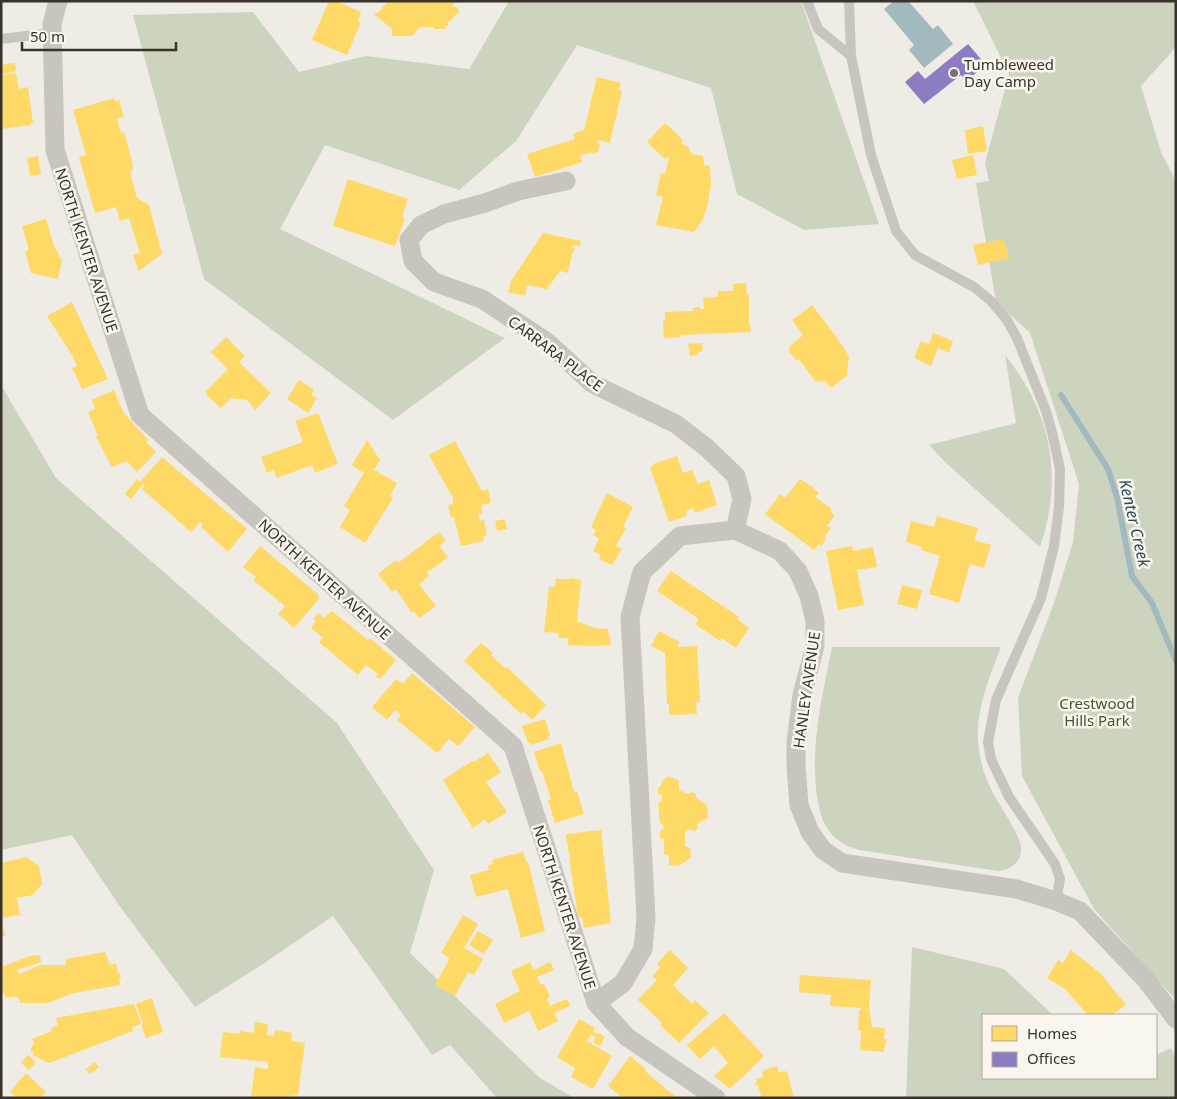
<svg xmlns="http://www.w3.org/2000/svg" width="1177" height="1099" viewBox="0 0 1177 1099" font-family="'Noto Sans',sans-serif">
	<style>
		.green { fill: #ccd4c0 }
		.water { fill: #a2babe }
		.homes { fill: #ffd966 }
		.offices { fill: #8e7cc3 }
		.lines { fill: none; stroke-linecap: round; stroke-linejoin: round }
		.stream { stroke: #a2babe; stroke-width: 6 }
		.lane { stroke: #c8c4be; stroke-width: 10 }
		.street { stroke: #c8c4be; stroke-width: 19 }
		.poi-dot { fill: #78736d; stroke: #faf6ee; stroke-width: 2 }
		.labels { text-anchor: middle; dominant-baseline: central; stroke-width: 5; stroke-linejoin: round; paint-order: stroke }
		.poi-label { font-size: 15px; fill: #39322c; stroke: #faf6ee; text-anchor: start }
		.street-label { font-size: 15px; fill: #39322c; stroke: #faf6ee }
		.park-label { font-size: 15px; fill: #425631; stroke: #faf6ee }
		.water-label { font-size: 16px; font-style: italic; fill: #234c58; stroke: #faf6ee }
	</style>
	<rect width="100%" height="100%" fill="#eeece5"/>
	<g class="green">
		<path d="M509,1h292l78,223 -75,6 -67,-36 -26,-106 -134,-43 -61,96 -57,49 -134,-45 -45,84 225,109 -112,82 -189,-141 -71,-264 120,-3 46,60 67,-16 103,13z"/>
		<path d="M973,1h203v46l-35,39 20,66 15,29v819l-82,-91 -72,-133 -4,-78 37,-98 18,-58 6,-58 -49,-151 -34,-31 -20,-119 13,-2 -4,-18 24,-89z"/>
		<path d="M1005,355c46,57 59,122 35,192l-94,-84 -17,-18 87,-22z"/>
		<path d="M1,385l55,93 281,245 97,147 -24,83 130,125 34,20h-77l-47,-53 -18,10 -99,-139 -70,48 -68,43 -74,-99 -49,-73 -71,15z"/>
		<path d="M832,647h169c-21,54 -36,93 -7,148 7,12 25,39 27,51 2,15 -10,24 -23,25l-139,-21c-14,-4 -26,-11 -33,-24 -6,-9 -7,-20 -9,-30 -7,-51 5,-99 15,-149z"/>
		<path d="M912,947l92,22 49,46h-70v63h173v-23l15,-7 5,10v40h-270z"/>
	</g>
	<path class="water" d="M894,1h14l25,28 5,-4 15,19 -29,24 -15,-18 5,-5 -30,-36z"/>
	<g class="homes">
		<path d="M329,1h7l25,11 -3,9 3,1 -14,33 -35,-15z"/>
		<path d="M388,1h68l-4,5 6,2 1,5 -4,2 -4,6h-3v5h-3v3h-11v-2h-14l-8,9h-20v-7l-18,-15 5,-2z"/>
		<path d="M15,63l1,8 -15,3v-9z"/>
		<path d="M16,73l3,16 9,-2 5,36h-2v2l-30,4v-54z"/>
		<path d="M597,77l24,6 -2,7 3,1 -12,52 -13,-3 3,6 -2,6 -18,3 2,7 -47,15 -8,-23 48,-15 -2,-5 11,-4z"/>
		<path d="M114,98l1,3 4,-1 5,17 -7,2 4,14 3,-1 8,29 1,8 -3,4 7,25 12,7 13,49 -23,17 -6,-16 7,-2 -11,-35 -9,3 -4,-14 -21,6 -16,-56 7,-2 -13,-45z"/>
		<path d="M665,123l18,17 -2,3 7,4 4,7 11,2 1,9 6,1 1,19 -4,23 -5,13 -8,11 -38,-7 7,-28 -7,-2 5,-22 4,1 4,-16 -2,-1 -2,2 -18,-17z"/>
		<path d="M983,126l4,25 -19,3 -3,-24z"/>
		<path d="M973,155l4,20 -20,4 -5,-19z"/>
		<path d="M38,156l3,18 -11,2 -3,-18z"/>
		<path d="M348,179l60,20 -6,18 3,1 -10,28 -62,-20z"/>
		<path d="M46,219l8,27 8,14 -4,19 -27,-6 -6,-22 4,-1 -7,-24z"/>
		<path d="M543,233l38,8 -1,5 -7,-1 -1,3 4,1 -4,5 -4,19 -8,-2 -13,18 -20,-4 -2,11 -17,-4 3,-11z"/>
		<path d="M1003,239l7,19 -32,7 -5,-20z"/>
		<path d="M746,283l1,12h2v30h1l1,7 -71,3v2l-16,1 -1,-17h2v-9l28,-1v-3l7,-1v2h4l-1,-11 15,-1v-6h15v-7z"/>
		<path d="M72,302l36,77 -26,10 -10,-21 5,-2 -5,-11 -25,-39z"/>
		<path d="M812,305l26,34 11,17 -2,17 1,2 -17,13 -6,-7 -9,1 -16,-21 -5,-2 -6,-8 1,-5 13,-11 -11,-15z"/>
		<path d="M933,333l20,8 -4,12 -11,-5 -7,18 -17,-8 7,-17 8,3z"/>
		<path d="M226,337l19,19 -6,6 32,31 -16,17 -8,-10 -16,-2 -10,10 -15,-13 2,-1 -3,-2 23,-23 -17,-17z"/>
		<path d="M702,343l1,8 -5,1v3l-8,1 -2,-12z"/>
		<path d="M299,380l15,10 -3,5 6,3 -9,15 -21,-14z"/>
		<path d="M114,390l9,22 25,28 -2,2 10,10 -19,20 -10,-11 -15,6 -16,-30 2,-1 -10,-24 7,-3 -3,-9z"/>
		<path d="M318,413l20,51 -23,9 -3,-8 -35,13 -3,-8 -7,3 -6,-16 42,-15 -8,-21z"/>
		<path d="M367,440l13,20 -6,10 23,13 -7,13 3,2 -28,45 -25,-16 10,-17 -6,-4 20,-33 -12,-8z"/>
		<path d="M455,441l27,50 6,-2 3,14 -10,2 1,8 -4,1 2,7 4,-1 3,15 -4,1 1,5 -23,5 -7,-29h-3l-3,-12 5,-1v-4h1l-25,-45z"/>
		<path d="M677,456l6,17 9,-3 6,14 11,-4 8,25 -22,8 -2,-5 -8,3 2,5 -18,6 -19,-55 3,-1v-2z"/>
		<path d="M162,457l85,72 -19,23 -27,-25 2,-2 -3,-3 -9,10 -49,-43 3,-3 -2,-2 -12,15 -6,-5 12,-15 3,3z"/>
		<path d="M800,479l13,8v1l6,5 -4,4 17,12 -2,3 5,3 -8,11 4,2 -7,10 2,1 -5,7 -2,-2 -5,6 -49,-36 15,-20 5,4z"/>
		<path d="M607,493l26,14 -10,20 3,1 -10,18 6,3 -10,16 -13,-6 2,-4 -8,-4 6,-13 -6,-3 3,-5 -5,-3z"/>
		<path d="M937,516l41,12 -4,12 17,5 -7,23 -14,-4 -11,39 -30,-9 11,-38 -19,-6 1,-3 -16,-5 5,-21 23,6z"/>
		<path d="M505,519l2,10 -10,2 -2,-10z"/>
		<path d="M439,532l7,9 -7,5 9,11 -17,13 -4,1 2,5 -10,8 17,22 -17,12 -5,-7 -2,2 -16,-24 -4,3 -14,-18 18,-14 2,3z"/>
		<path d="M260,546l59,49 -1,2 2,1 -26,30 -16,-14 7,-8 -32,-26 3,-3 -13,-10z"/>
		<path d="M852,546l1,5 20,-4 4,20 -20,3 7,35 -26,5 -12,-59z"/>
		<path d="M671,571l68,46 -2,2 12,9 -13,20 -14,-10 -2,3 -25,-17 4,-5 -42,-28z"/>
		<path d="M570,578l11,2 -4,41 17,7 14,1 3,16 -20,1 -23,-1v-7h-10l1,-5 -15,-1 5,-45h6l1,-8h14z"/>
		<path d="M902,585l20,5 -5,19 -20,-5z"/>
		<path d="M332,611l36,29 2,-2 26,22 -16,19 -4,-3 2,-2 -12,-9 -8,10 -39,-33 4,-4 -12,-10 5,-7 -3,-2 5,-6 6,5z"/>
		<path d="M659,631l21,11 -3,5 20,-1 3,56h-4l1,12 -28,1v-11h-2l-2,-51 -14,-7z"/>
		<path d="M481,643l12,10 -2,2 14,13 2,-1 39,38 -14,15 -9,-9 -2,3 -57,-53z"/>
		<path d="M412,673l63,54 -17,19 -9,-7 -12,14 -40,-33 4,-5 -6,-5 -8,10 -15,-13 24,-28 7,5z"/>
		<path d="M545,719l5,16 -2,1 1,3 -18,6 -1,-3 -2,1 -6,-17z"/>
		<path d="M561,743l13,49 3,-1 7,23 -29,9 -7,-23 3,-1 -9,-28h-2l-6,-19z"/>
		<path d="M488,753l13,19 -15,10 21,30 -19,12 -3,-5 -12,9 -30,-48 29,-19 2,1z"/>
		<path d="M669,776l10,5v9l9,4 4,-2 4,2v4l11,7 1,13 -11,6 1,4 -4,3 -5,-2 -4,2v15l5,2 1,10 -13,8 -9,-1v-9l-5,-2v-15l-4,-1v-7l4,-2 -1,-4 -3,-2 -2,-20 4,-3v-4l-4,-3v-5l3,-2 1,-5z"/>
		<path d="M601,830l10,93 -27,5 -2,-11h-4l-9,-60h2l-1,-3 -1,1 -3,-21z"/>
		<path d="M523,852l3,10 2,-1 17,70 -24,7 -13,-49 -32,8 -6,-22 19,-5 -1,-5 5,-1 -1,-3 3,-2z"/>
		<path d="M26,857l13,9 3,18 -9,11 -16,3 3,17 -19,3v-55z"/>
		<path d="M463,915l15,9 -14,24 19,11 -9,16 -6,-3 -13,24 -20,-11 15,-27 -9,-5z"/>
		<path d="M2,920l3,16h-4v-15z"/>
		<path d="M478,931l15,9 -9,14 -15,-9z"/>
		<path d="M670,950l18,18 -15,17 19,19 3,-4 14,13 -30,30 -19,-18 2,-2 -24,-23 19,-20 -5,-4 8,-8 -3,-4z"/>
		<path d="M1071,950l30,24 25,31 -14,10h-24l-23,-26 -18,-11 11,-18 5,3z"/>
		<path d="M105,952l5,13 6,-2 2,10h2l1,5h-2l1,7 -46,8 -26,10h-28l-1,-6h-14l-4,-12v-18l29,-11 10,-1 1,7 -24,8 2,4 21,-9h26v-6z"/>
		<path d="M530,962l4,8 16,-8 4,8 -17,7 4,8 3,-1 6,13 -3,1 3,8 17,-7 3,7 -16,7 4,8 -20,10 -9,-20 -25,12 -9,-19 25,-13 -9,-20z"/>
		<path d="M800,975l71,5 -2,27 3,20 13,1 -1,11h3l-4,13 -23,-2 1,-19 -3,-1 1,-18 3,-4 -32,-2 1,-11 -32,-3z"/>
		<path d="M152,998l11,34 -17,6 -5,-13 2,-1 -7,-20z"/>
		<path d="M134,1004l7,20 -9,3 1,4 -84,32 -17,-8 2,-3 -3,-1v-3l3,-5 -2,-4 20,-8 -1,-2 2,-2 5,-2 -2,-7z"/>
		<path d="M724,1013l40,43 -34,33 -16,-13 14,-13 -14,-17 -14,13 -13,-14z"/>
		<path d="M579,1019l16,9 -2,4 5,2v-2l7,5 -5,9 -7,-4 3,-5 -5,-2 -4,6 25,15 -19,33 -22,-12 4,-9 -18,-11z"/>
		<path d="M255,1022l13,2 -1,11 7,1 1,-6 17,3 -1,8 14,2 -7,52 -25,3h-22l4,-31 13,2v-7l-48,-5 3,-25 17,2v-3l14,2z"/>
		<path d="M28,1055l8,7 -7,8 -8,-7z"/>
		<path d="M630,1056l16,13 -1,2 32,27h-54l-15,-12z"/>
		<path d="M95,1062l4,5 -9,7 -4,-5z"/>
		<path d="M777,1066l2,7 4,-2v1l4,-1 7,27h-32l-4,-12 -3,-1 2,-3 -1,-3 7,-2 -1,-5 5,-3z"/>
		<path d="M26,1073l20,19 -5,6h-24l-7,-6z"/>
	</g>
	<path class="offices" d="M968,44l18,21 -20,16 -5,-6 -37,29 -19,-22 13,-11 7,8z"/>
	<g class="lines">
		<path class="stream" d="M1061,395l47,74 9,28 15,79 20,27 24,58"/>
		<g class="lane">
			<path d="M807,1l11,28 33,27 20,99 25,76 19,24 59,32 17,14 16,19 10,18 29,73 6,21 8,37 -1,38 -5,39 -13,52 -45,102 -8,42 3,17 18,38 46,67 5,15 -4,22"/>
			<path d="M849,1l2,55"/>
			<path d="M1,39l51,-6"/>
		</g>
		<g class="street">
			<path d="M58,1l-6,23 3,126 85,265 373,331 83,257 31,34 89,61"/>
			<path d="M566,181l-48,10 -33,12 -41,11 -23,11 -12,15 4,21 21,21 48,17 65,43 46,42 83,40 31,24 29,28 6,23 -7,31"/>
			<path d="M596,1003l27,-20 20,-34 3,-31 -16,-301 12,-45 38,-36 55,-6 45,21 18,20 11,25 6,25v25l-13,49 -6,47v24l3,39 11,27 13,18 19,13 175,26 39,12 24,10 66,69 30,39"/>
		</g>
	</g>
	<circle class="poi-dot" cx="954" cy="73" r="5"/>
	<g class="labels">
		<g class="poi-label">
			<text x="964" y="64">Tumbleweed<tspan x="964" dy="17">Day Camp</tspan></text>
		</g>
		<g class="street-label">
			<text transform="translate(87 250) rotate(72)">NORTH KENTER AVENUE</text>
			<text transform="translate(556 353) rotate(37)">CARRARA PLACE</text>
			<text transform="translate(325 579) rotate(42)">NORTH KENTER AVENUE</text>
			<text transform="translate(806 690) rotate(-82)">HANLEY AVENUE</text>
			<text transform="translate(565 907) rotate(72)">NORTH KENTER AVENUE</text>
		</g>
		<g class="park-label">
			<text x="1097" y="703">Crestwood<tspan x="1097" dy="17">Hills Park</tspan></text>
		</g>
		<g class="water-label">
			<text transform="translate(1135 523) rotate(77)">Kenter Creek</text>
		</g>
	</g>
	<rect width="1177" height="1099" fill="none" stroke="#39322c" stroke-width="5"/>
	<rect x="982" y="1014" width="175" height="65" fill="#faf6ee" stroke="#ada8a0"/>
	<rect x="992" y="1026" width="25" height="15" fill="#ffd966" stroke="#ada8a0"/>
	<text x="1027" y="1039" font-size="15" fill="#39322c">Homes</text>
	<rect x="992" y="1052" width="25" height="15" fill="#8e7cc3" stroke="#ada8a0"/>
	<text x="1027" y="1064" font-size="15" fill="#39322c">Offices</text>
	<path d="M22 42v8h154v-8" fill="none" stroke="#39322c" stroke-width="2.5"/>
	<text x="30" y="42" font-size="15" fill="#39322c" stroke="#faf6ee" stroke-width="4" paint-order="stroke">50 m</text>
</svg>
